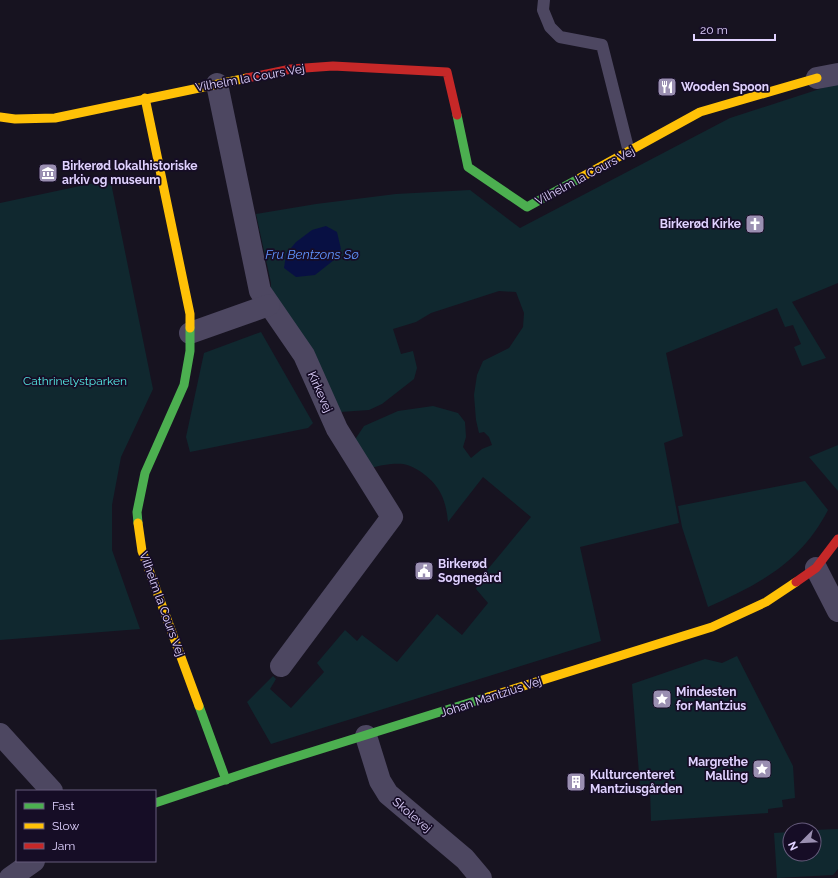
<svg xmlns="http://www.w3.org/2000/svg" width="838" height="878" viewBox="0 0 838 878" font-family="Raleway,sans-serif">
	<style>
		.green { fill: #10282f }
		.water { fill: #081043 }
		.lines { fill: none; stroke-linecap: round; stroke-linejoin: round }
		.lane { stroke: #4d4761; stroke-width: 12 }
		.street { stroke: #4d4761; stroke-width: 22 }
		.fast { stroke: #4caf50; stroke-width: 9 }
		.slow { stroke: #ffc107; stroke-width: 9 }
		.jam { stroke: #c62828; stroke-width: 9 }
		.labels { text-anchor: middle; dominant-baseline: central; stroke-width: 3.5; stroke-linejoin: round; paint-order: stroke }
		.street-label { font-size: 12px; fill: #e0d2ff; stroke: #160d26 }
		.poi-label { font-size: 12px; font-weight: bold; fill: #e0d2ff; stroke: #160d26; text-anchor: start }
		.park-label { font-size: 12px; fill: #54e9e3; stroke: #160d26 }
		.water-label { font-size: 13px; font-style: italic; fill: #6094ff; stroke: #160d26 }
	</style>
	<rect width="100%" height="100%" fill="#171320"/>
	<g class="green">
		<path d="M838,83v200l-46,19 34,56 -24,8 -8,-19 7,-3 -8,-19 -8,2 -8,-19 -111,45 17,83 -19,7 15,80 -99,24 21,94 -330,103 -24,-42 26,-26 3,3 -6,10 21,19 33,-36 -7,-9 28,-33 12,11 5,-6 35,27 40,-48 25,21 26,-32 -12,-14 7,-14 48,-58 -48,-40 -35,45c-1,-11 -3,-21 -8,-30 -6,-12 -24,-26 -37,-28 -9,-1 -23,1 -31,4l-18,-27 10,-15 34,-15 35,-5 25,7 7,9 1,15 -3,10 8,11 11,-9 10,-4 -3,-8 -5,-5 -5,1 -3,-13 -2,-25 3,-20 6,-14 26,-13 14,-21 1,-14 -8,-21 -17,-1 -68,22 -15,9 -23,7 8,25 12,-3 4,17 -3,11 -32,25 -13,6 -29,2 -69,-115v-14l-15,-69 60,-10 80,-10 74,-4 50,38 210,-110z"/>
		<path d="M99,182l12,1 42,206 -32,68 -9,48v45l28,79 -140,11v-437z"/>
		<path d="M261,332l52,91 -5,5 -118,24 -4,-15 18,-84z"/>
		<path d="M838,445v46l-29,-34z"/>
		<path d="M805,481l23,29c-27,52 -68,74 -120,97l-26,-80 -4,-21z"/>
		<path d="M737,656l56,110 2,32 -13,2 1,7 -15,2v4l-117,8 -1,-33 -10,-2 -8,-102 73,-25 17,4z"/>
		<path d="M838,829v40l-5,6 -56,3 -3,-45 16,-1v22h24v-24z"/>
	</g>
	<path class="water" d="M326,226l11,6 4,17 -7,11 -19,15 -19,2 -12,-9 2,-14 10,-12 16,-12z"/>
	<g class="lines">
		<path class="lane" d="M544,0l-1,10 7,17 10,10 42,8 27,107"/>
		<g class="street">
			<path d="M817,78l21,-4"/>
			<path d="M217,84l43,207 44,64 33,74 55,88 -111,149"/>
			<path d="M190,333l79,-28"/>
			<path d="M816,568l22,43"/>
			<path d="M0,734l52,57"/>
			<path d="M366,736l14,45 8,13 77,65 16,19"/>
			<path d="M10,878l24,-17"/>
		</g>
		<g class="fast">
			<path d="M457,115l11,52 59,40 53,-29"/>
			<path d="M138,523l-1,-11 8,-39 39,-88 6,-34v-23"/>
			<path d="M199,706l27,74"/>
			<path d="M155,803l121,-40 212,-66"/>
		</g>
		<g class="slow">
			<path d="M145,98l45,216v14"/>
			<path d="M0,117l15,2 40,-1 192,-40"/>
			<path d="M580,178l120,-66 117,-34"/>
			<path d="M138,523l4,28 57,155"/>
			<path d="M488,697l224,-70 54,-25 30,-20"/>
		</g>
		<g class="jam">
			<path d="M247,78l44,-9 42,-3 114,6 10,43"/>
			<path d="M796,582l20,-14 22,-29"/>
		</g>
	</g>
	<defs>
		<symbol id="restaurant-square" viewBox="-11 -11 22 22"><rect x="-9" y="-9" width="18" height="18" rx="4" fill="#9a8fb1" stroke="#160d26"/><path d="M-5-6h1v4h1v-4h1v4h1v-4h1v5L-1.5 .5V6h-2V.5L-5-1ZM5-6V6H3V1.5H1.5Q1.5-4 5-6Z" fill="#fff"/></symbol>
		<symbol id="museum-square" viewBox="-11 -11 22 22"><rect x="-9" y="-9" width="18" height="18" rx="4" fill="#9a8fb1" stroke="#160d26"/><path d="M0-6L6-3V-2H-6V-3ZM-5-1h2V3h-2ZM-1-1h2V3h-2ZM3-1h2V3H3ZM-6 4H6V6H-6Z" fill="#fff"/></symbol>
		<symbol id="church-square" viewBox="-11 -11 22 22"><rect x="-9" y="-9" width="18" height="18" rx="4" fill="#9a8fb1" stroke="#160d26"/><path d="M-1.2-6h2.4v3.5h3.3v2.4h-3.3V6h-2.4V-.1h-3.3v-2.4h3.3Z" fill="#fff"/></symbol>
		<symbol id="civic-square" viewBox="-11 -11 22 22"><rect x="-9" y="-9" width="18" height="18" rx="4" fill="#9a8fb1" stroke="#160d26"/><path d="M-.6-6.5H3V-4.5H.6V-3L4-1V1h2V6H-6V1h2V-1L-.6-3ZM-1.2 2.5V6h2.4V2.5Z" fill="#fff"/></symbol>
		<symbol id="sight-square" viewBox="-11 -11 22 22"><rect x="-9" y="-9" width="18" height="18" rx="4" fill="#9a8fb1" stroke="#160d26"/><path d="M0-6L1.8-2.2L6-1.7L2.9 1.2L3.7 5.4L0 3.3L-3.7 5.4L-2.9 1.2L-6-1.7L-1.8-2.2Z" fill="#fff"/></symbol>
		<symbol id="building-square" viewBox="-11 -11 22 22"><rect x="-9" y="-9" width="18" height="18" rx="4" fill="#9a8fb1" stroke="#160d26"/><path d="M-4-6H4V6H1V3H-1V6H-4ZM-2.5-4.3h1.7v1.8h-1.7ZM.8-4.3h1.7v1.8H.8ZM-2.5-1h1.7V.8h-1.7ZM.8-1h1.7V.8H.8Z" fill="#fff"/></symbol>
	</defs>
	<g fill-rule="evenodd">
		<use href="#restaurant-square" x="656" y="76" width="22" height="22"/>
		<use href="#museum-square" x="37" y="162" width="22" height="22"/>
		<use href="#church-square" x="744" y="213" width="22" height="22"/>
		<use href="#civic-square" x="413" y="560" width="22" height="22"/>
		<use href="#sight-square" x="651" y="688" width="22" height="22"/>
		<use href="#sight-square" x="751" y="758" width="22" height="22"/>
		<use href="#building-square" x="565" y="771" width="22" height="22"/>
	</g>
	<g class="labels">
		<g class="street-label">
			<text transform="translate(250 78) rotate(-10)">Vilhelm la Cours Vej</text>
			<text transform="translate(585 176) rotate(-28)">Vilhelm la Cours Vej</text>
			<text transform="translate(320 392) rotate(66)">Kirkevej</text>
			<text transform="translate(162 604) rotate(70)">Vilhelm la Cours Vej</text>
			<text transform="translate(491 697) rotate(-18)">Johan Mantzius Vej</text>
			<text transform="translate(412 815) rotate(40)">Skolevej</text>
		</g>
		<g class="poi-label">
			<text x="681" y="87">Wooden Spoon</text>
			<text x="62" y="166">Birkerød lokalhistoriske<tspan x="62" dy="14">arkiv og museum</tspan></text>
			<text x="741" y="224" text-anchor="end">Birkerød Kirke</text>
			<text x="438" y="564">Birkerød<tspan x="438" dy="14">Sognegård</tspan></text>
			<text x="676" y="692">Mindesten<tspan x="676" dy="14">for Mantzius</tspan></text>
			<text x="748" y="762" text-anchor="end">Margrethe<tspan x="748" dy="14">Malling</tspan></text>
			<text x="590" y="775">Kulturcenteret<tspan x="590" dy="14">Mantziusgården</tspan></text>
		</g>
		<g class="park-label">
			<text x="75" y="381">Cathrinelystparken</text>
		</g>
		<g class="water-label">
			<text x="312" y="254">Fru Bentzons Sø</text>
		</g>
	</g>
	<rect x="16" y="790" width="140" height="72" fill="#160d26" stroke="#675c7d"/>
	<rect x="24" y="803" width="20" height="6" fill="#4caf50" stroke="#675c7d"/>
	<text x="52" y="810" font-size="12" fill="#e0d2ff">Fast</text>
	<rect x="24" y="823" width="20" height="6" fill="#ffc107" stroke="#675c7d"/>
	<text x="52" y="830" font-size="12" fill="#e0d2ff">Slow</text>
	<rect x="24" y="843" width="20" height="6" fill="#c62828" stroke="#675c7d"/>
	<text x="52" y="850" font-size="12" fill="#e0d2ff">Jam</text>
	<g transform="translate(802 842) rotate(246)"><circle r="19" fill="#160d26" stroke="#675c7d"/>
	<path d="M0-3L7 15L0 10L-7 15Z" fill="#9a8fb1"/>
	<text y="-6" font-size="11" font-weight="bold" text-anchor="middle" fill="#e0d2ff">N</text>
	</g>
	<path d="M694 34v6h81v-6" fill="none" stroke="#e0d2ff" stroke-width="2"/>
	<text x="700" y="34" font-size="12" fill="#e0d2ff" stroke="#160d26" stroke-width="3" paint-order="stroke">20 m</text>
</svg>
